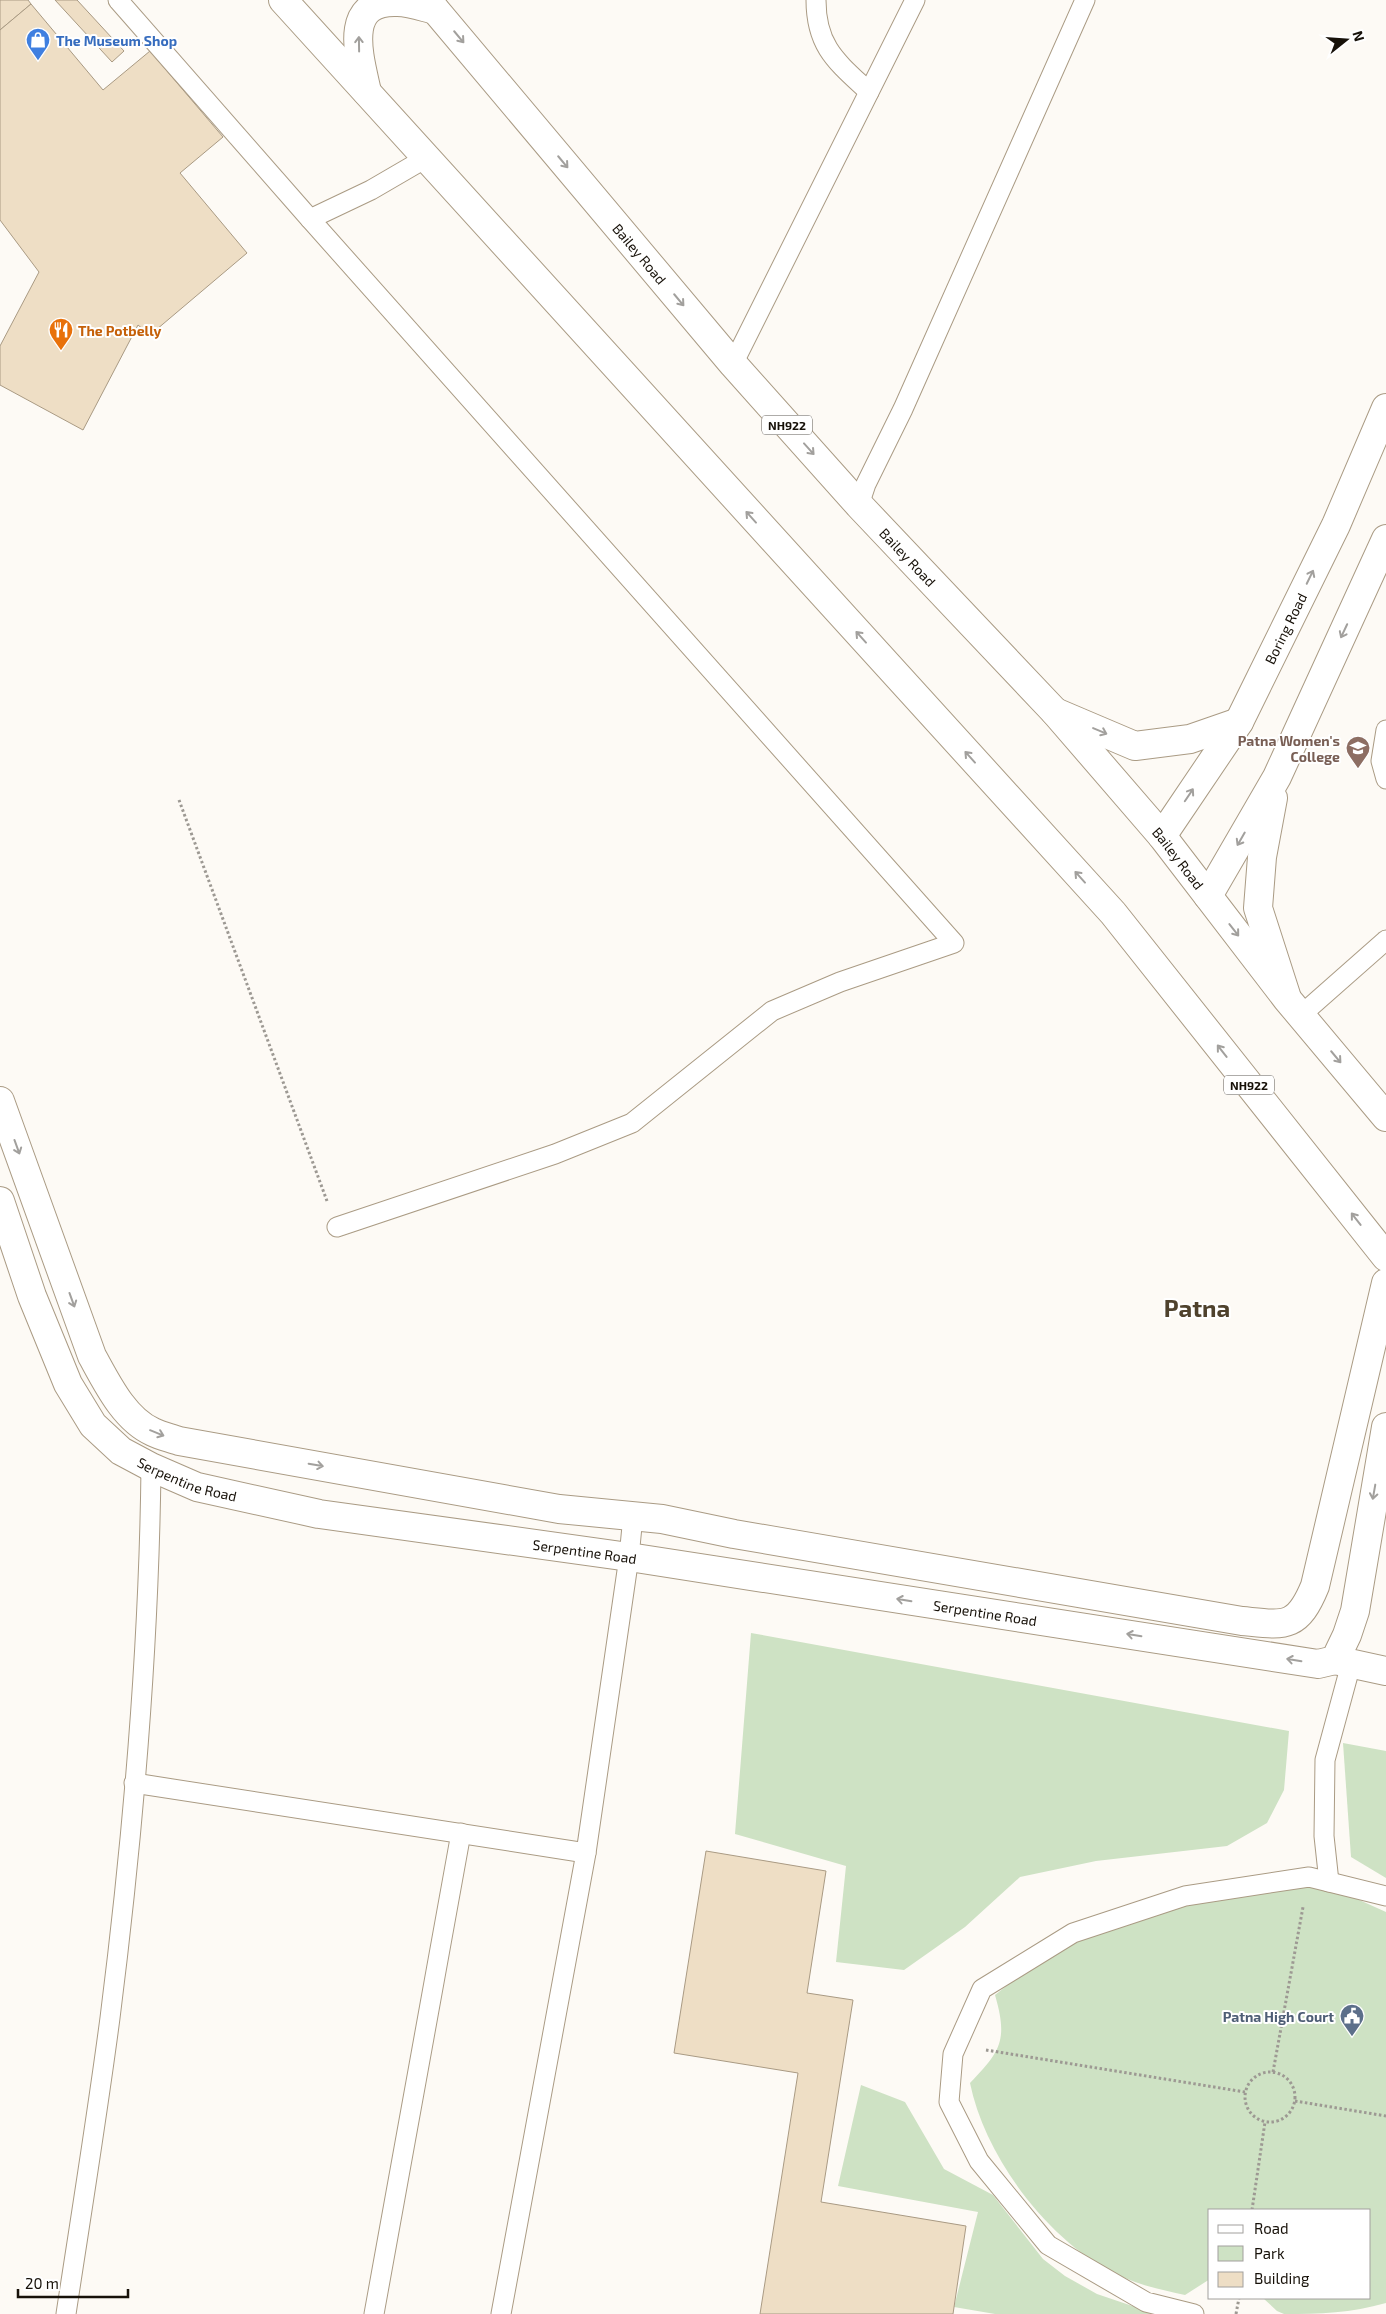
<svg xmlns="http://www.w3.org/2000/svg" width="1386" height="2314" viewBox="0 0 1386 2314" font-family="'Exo 2',sans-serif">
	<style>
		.green { fill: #cee2c4 }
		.building { fill: #eedec5; stroke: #a99a83 }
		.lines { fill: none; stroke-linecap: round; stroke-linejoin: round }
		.lane-casing { stroke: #aa9b84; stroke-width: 21 }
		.secondary-casing { stroke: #aa9b84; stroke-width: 30 }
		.highway-casing { stroke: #aa9b84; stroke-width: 30 }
		.path { stroke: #9d9993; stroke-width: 3; stroke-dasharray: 2.5 2.5; stroke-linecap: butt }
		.lane { stroke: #fff; stroke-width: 19 }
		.secondary { stroke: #fff; stroke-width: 28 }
		.highway { stroke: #fff; stroke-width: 28 }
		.oneway { stroke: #a2a09d }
		.labels { text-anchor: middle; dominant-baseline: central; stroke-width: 4; stroke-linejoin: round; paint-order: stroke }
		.shield { fill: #fff; stroke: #5d5853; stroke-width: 1 }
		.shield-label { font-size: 12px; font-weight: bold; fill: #171109 }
		.shop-label { font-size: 14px; font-weight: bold; fill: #366cbe; stroke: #fff; text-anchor: start }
		.street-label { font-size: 14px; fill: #171109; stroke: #fff }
		.food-label { font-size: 14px; font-weight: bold; fill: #c56008; stroke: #fff; text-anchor: start }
		.education-label { font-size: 14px; font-weight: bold; fill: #785e54; stroke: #fff; text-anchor: end }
		.service-label { font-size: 14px; font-weight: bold; fill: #4e5e75; stroke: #fff; text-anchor: end }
		.town-label { font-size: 24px; font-weight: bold; fill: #4f422d; stroke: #fff }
	</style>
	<rect width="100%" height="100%" fill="#fdfaf5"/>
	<g class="green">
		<path d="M751,1633l538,98 -5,59 -17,33 -40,23 -131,15 -76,16 -55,50 -61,43 -68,-8 10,-96 -111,-32z"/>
		<path d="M1343,1743l43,8v127l-35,-21z"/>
		<path d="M1301,1884l45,10 40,18v391c-35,10 -66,11 -102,11l-7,-3 -14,-13h107v-88h-160v69l-25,16c-23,-5 -47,-10 -69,-21 -68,-33 -131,-117 -146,-191 31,-32 38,-43 25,-88 28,-22 58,-47 91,-61 68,-29 142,-37 215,-50z"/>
		<path d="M861,2085l44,17 39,67 49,26 50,64 22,17 32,18 59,20h-161l-41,-7 24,-95 -140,-26z"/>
	</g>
	<g class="building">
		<path d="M0,0h28l3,4 -31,26z"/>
		<path d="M55,0h22l47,51 -12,11z"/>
		<path d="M31,4l72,86 47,-39 73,86 -43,36 67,80 -97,82 -12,-10 -55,105 -83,-45v-39l39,-74 -39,-52v-190z"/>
		<path d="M706,1851l120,20 -19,122 46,7 -32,202 145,24 -13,88h-193l38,-241 -124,-20z"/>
	</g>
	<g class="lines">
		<defs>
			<g id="lane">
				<path d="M118,0l192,219"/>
				<path d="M816,0c0,47 21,62 53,92"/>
				<path d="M733,364l182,-364"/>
				<path d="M859,505l7,-21 37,-75 182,-409"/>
				<path d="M1386,730l-5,31 5,18"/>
				<path d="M1301,1015l85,-75"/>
				<path d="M337,1227l218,-73 77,-31 140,-112 68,-29 114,-39 -644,-724 61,-29 55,-32"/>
				<path d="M134,1783l452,70"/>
				<path d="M1329,1882l-5,-46 1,-76 26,-96"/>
				<path d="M66,2314c15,-99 31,-197 44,-296 23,-182 39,-367 41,-551"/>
				<path d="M374,2314l87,-481"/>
				<path d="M501,2314l85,-461 43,-296 4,-41"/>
				<path d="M1194,2314l-48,-12 -98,-57 -69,-84 -30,-59 4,-48 29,-65 91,-56 112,-37 124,-19 77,19"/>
			</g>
			<g id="secondary">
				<path d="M1055,712l80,34 55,-7 49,-17"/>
				<path d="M1273,798l-11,59 -4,51 28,87"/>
				<path id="s1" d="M1162,836l77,-114 97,-197 50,-117"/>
				<path d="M1208,896l69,-119 109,-238"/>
				<path d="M0,1101l92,255c15,27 32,63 61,76 8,4 18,6 26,9l380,68 103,10 72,15 508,87c42,4 55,9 73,-35l71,-303"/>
				<path id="s2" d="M0,1201l32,95 36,88 25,41 28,26 30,16 46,20 122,27 310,43 689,107 17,-4 12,-25 8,-24 31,-184"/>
				<path d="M1335,1660l51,11"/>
			</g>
			<g id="highway">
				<path d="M283,0l830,913 273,344"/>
				<path id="s3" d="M427,0l306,364 126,141 196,207 107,124 125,163 99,118"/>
				<path d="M367,92c-7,-33 -26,-92 30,-90 13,0 26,5 38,8"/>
			</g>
		</defs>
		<use href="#lane" class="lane-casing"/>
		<use href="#secondary" class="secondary-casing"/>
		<use href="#highway" class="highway-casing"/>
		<g class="path">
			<path d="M179,800l148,401"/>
			<path d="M986,2050l259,42"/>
			<circle cx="1270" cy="2097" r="25"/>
			<path d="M1273,2072l30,-165"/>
			<path d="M1295,2101l91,15"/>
			<path d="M1252,2210l13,-88"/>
			<path d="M1236,2314l3,-16"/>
		</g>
		<use href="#lane" class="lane"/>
		<use href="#secondary" class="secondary"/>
		<use href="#highway" class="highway"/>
	</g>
	<defs><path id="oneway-shaft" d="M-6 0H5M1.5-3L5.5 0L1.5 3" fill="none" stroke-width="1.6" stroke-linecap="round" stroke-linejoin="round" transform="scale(1.25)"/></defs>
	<g class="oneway">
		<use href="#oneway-shaft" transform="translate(459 37) rotate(50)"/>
		<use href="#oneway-shaft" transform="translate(359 44) rotate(-91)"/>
		<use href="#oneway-shaft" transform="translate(563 162) rotate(50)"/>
		<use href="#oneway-shaft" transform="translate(679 300) rotate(50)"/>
		<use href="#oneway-shaft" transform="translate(809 449) rotate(48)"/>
		<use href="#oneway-shaft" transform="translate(751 517) rotate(-132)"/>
		<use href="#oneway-shaft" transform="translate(1310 577) rotate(-64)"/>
		<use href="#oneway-shaft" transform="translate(1344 631) rotate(115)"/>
		<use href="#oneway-shaft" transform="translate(861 637) rotate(-132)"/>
		<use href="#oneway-shaft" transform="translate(1100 731) rotate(23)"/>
		<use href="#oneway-shaft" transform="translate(970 757) rotate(-132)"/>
		<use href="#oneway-shaft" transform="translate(1189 795) rotate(-56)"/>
		<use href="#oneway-shaft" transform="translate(1241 839) rotate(120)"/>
		<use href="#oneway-shaft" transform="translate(1080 877) rotate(-132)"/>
		<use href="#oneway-shaft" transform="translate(1234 930) rotate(52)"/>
		<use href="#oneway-shaft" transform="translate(1222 1051) rotate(-128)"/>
		<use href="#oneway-shaft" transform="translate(1336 1057) rotate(50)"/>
		<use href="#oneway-shaft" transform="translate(17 1147) rotate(70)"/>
		<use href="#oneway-shaft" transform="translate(1356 1219) rotate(-128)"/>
		<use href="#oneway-shaft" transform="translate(72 1300) rotate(70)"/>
		<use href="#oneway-shaft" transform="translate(157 1433) rotate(22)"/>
		<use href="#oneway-shaft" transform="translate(316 1465) rotate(10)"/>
		<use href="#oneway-shaft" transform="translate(1374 1492) rotate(100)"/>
		<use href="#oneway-shaft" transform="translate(904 1600) rotate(-171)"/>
		<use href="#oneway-shaft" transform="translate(1134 1635) rotate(-171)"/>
		<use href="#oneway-shaft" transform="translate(1294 1660) rotate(-171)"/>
	</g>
	<defs>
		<symbol id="shop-pin" viewBox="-11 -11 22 30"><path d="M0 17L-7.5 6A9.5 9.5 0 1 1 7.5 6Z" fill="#3f7fe0" stroke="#fff"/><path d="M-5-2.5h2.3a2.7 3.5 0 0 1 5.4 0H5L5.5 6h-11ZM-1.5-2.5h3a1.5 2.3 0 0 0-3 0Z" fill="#fff"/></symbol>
		<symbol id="restaurant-pin" viewBox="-11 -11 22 30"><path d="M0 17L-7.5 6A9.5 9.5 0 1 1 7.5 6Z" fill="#e8710a" stroke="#fff"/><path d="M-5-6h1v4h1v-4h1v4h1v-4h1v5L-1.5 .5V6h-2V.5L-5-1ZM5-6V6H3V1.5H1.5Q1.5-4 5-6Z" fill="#fff"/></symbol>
		<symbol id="university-pin" viewBox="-11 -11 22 30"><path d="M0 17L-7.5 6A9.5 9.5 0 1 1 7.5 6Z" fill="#8d6e63" stroke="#fff"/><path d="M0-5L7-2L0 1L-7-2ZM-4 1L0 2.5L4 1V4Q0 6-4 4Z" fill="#fff"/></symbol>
		<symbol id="civic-pin" viewBox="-11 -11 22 30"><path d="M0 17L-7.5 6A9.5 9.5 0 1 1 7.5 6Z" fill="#5c6f8a" stroke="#fff"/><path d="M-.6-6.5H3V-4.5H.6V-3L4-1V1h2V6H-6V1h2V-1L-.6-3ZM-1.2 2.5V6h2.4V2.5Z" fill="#fff"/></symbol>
	</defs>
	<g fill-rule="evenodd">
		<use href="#shop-pin" x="24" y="26" width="28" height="38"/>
		<use href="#restaurant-pin" x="47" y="316" width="28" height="38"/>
		<use href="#university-pin" x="1344" y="734" width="28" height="38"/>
		<use href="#civic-pin" x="1338" y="2002" width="28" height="38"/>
	</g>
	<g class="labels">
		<g class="shield">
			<rect x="762" y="415.5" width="50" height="19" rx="4"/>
			<rect x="1224" y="1075.5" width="50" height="19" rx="4"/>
		</g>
		<g class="shield-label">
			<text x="787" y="425">NH922</text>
			<text x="1249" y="1085">NH922</text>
		</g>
		<g class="shop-label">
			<text x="56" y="40">The Museum Shop</text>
		</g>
		<g class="street-label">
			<text stroke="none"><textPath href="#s3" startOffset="331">Bailey Road</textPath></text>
			<text stroke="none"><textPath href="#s3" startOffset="736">Bailey Road</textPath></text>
			<text stroke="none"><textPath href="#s1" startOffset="242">Boring Road</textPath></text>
			<text stroke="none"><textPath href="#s3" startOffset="1141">Bailey Road</textPath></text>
			<text stroke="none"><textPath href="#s2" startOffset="354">Serpentine Road</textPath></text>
			<text stroke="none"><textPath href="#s2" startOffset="759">Serpentine Road</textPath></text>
			<text stroke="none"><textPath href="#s2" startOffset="1164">Serpentine Road</textPath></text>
		</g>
		<g class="food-label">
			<text x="78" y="330">The Potbelly</text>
		</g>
		<g class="education-label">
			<text x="1340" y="740">Patna Women's<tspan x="1340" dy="16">College</tspan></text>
		</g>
		<g class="service-label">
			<text x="1334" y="2016">Patna High Court</text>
		</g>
		<g class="town-label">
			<text x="1197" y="1307">Patna</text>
		</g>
	</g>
	<rect x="1208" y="2209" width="162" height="90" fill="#ffffff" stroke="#a2a09d"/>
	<rect x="1218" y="2225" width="25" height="8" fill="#ffffff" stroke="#a2a09d"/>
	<text x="1254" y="2234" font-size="15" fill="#171109">Road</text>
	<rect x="1218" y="2246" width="25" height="15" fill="#cee2c4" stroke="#a2a09d"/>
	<text x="1254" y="2259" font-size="15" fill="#171109">Park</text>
	<rect x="1218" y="2272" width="25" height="15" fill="#eedec5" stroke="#a2a09d"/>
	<text x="1254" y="2284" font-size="15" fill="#171109">Building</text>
	<g transform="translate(1346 40) rotate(73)" stroke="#ffffff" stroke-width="4" paint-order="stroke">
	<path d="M0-4L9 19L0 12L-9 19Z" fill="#171109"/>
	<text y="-8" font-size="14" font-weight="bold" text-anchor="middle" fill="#171109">N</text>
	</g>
	<path d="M18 2289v8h110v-8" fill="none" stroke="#171109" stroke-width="2.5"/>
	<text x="25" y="2289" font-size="15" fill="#171109" stroke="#ffffff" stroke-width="4" paint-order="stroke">20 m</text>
</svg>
